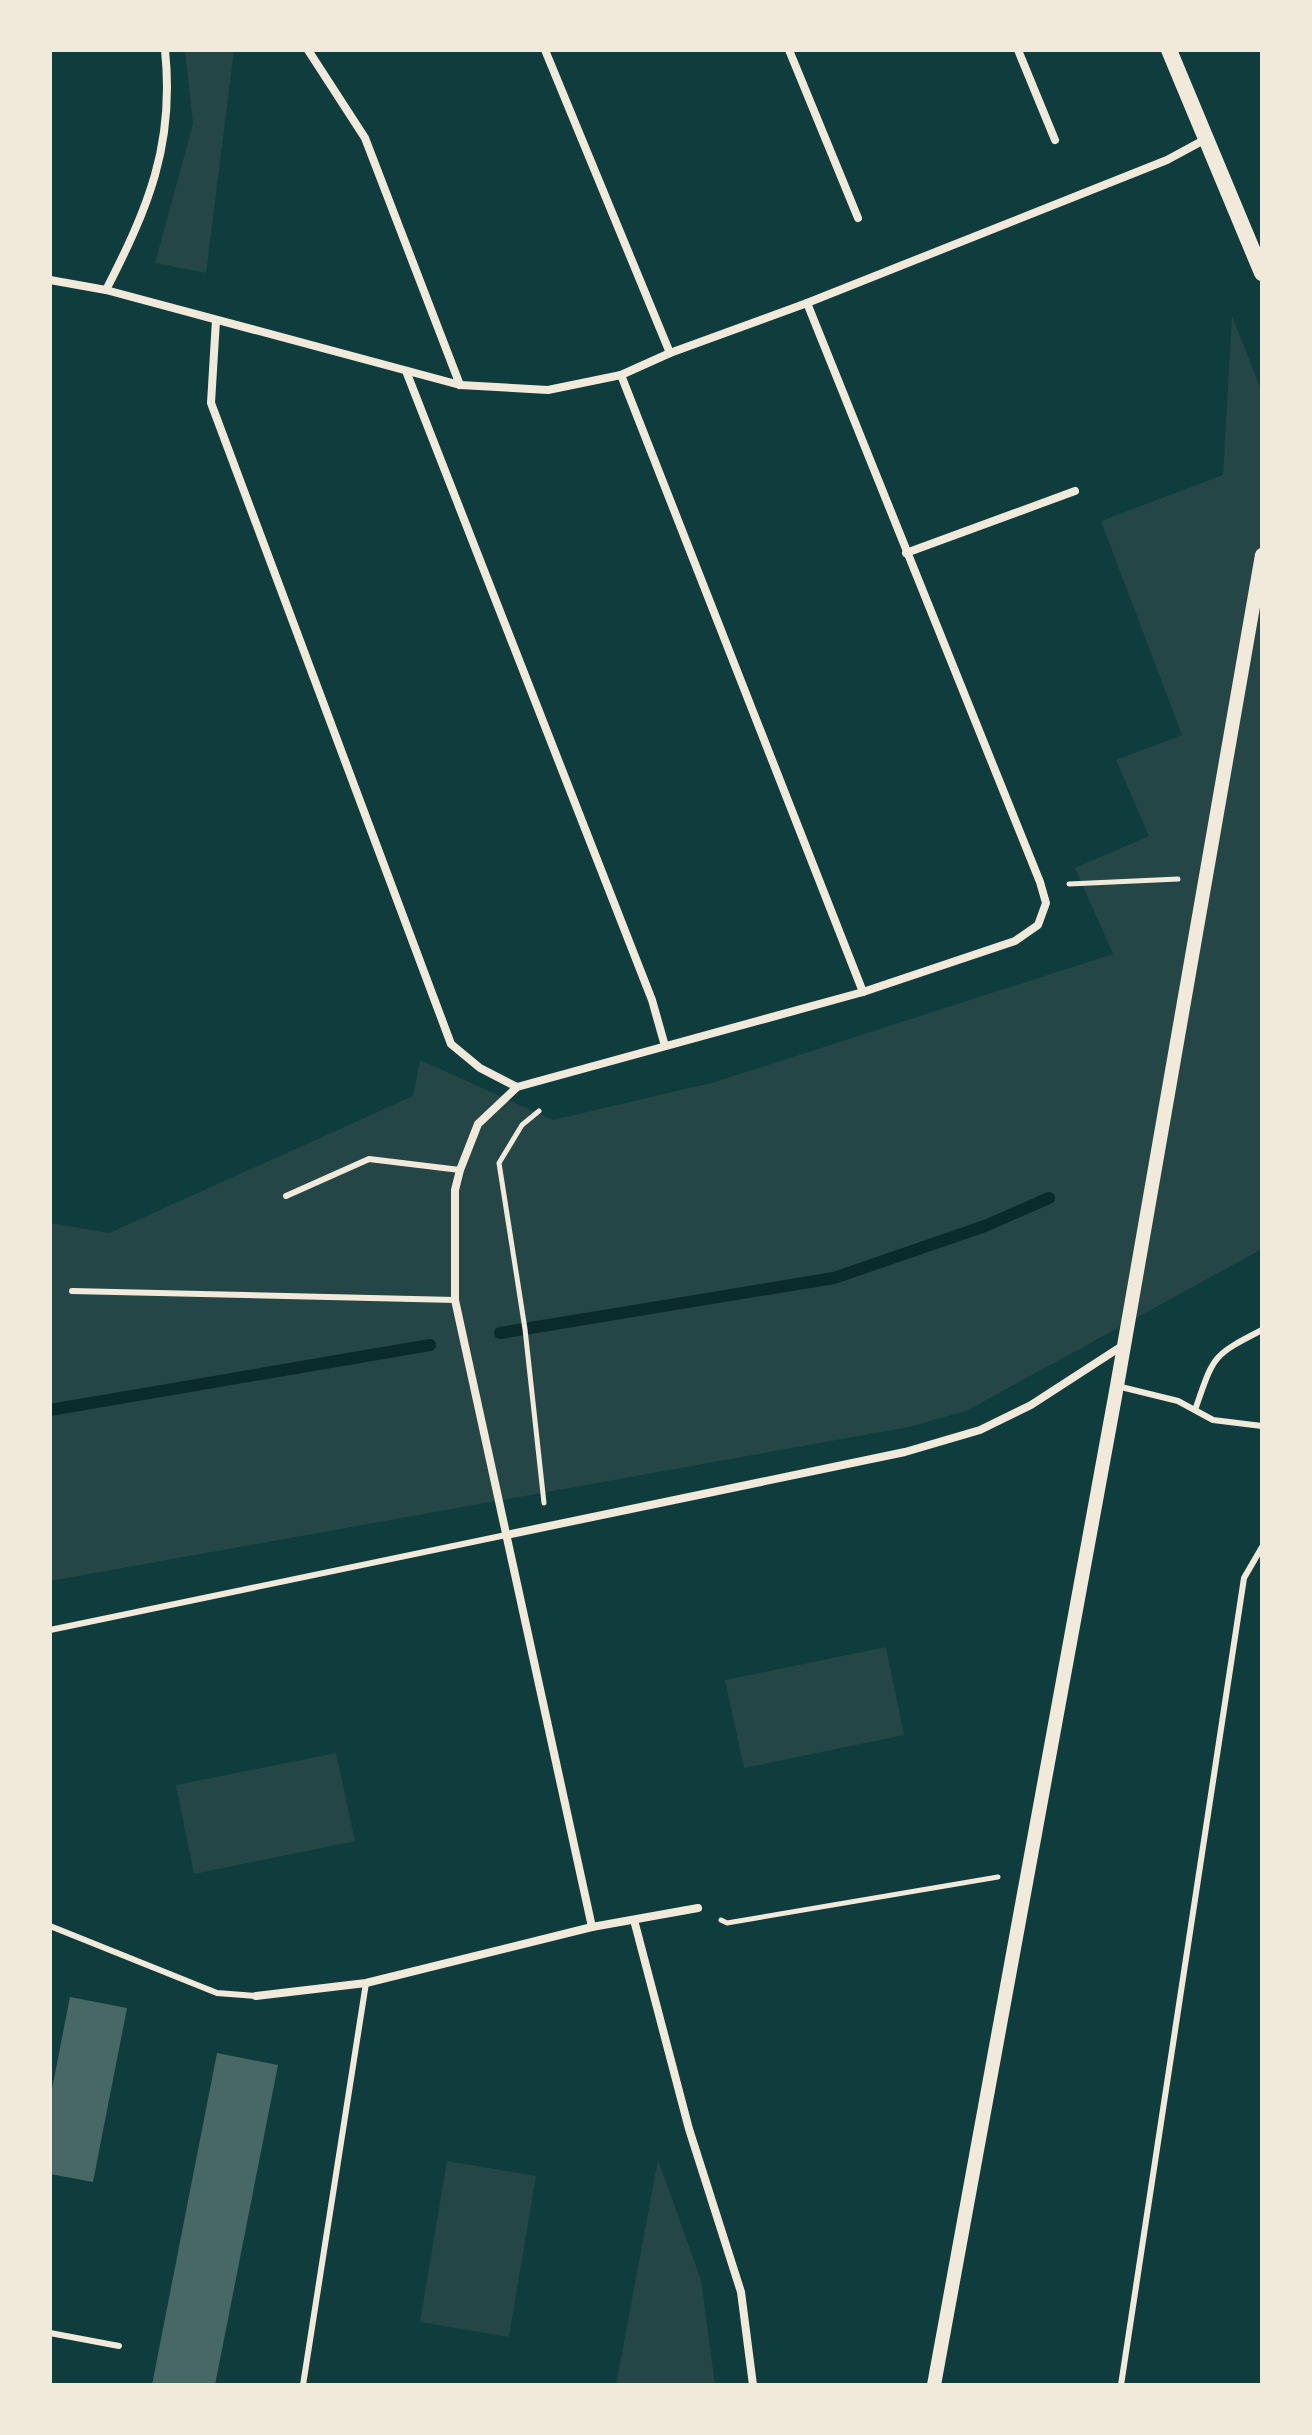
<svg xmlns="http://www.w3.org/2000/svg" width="1312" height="2435" viewBox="0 0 1312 2435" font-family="'Exo 2',sans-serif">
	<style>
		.green { fill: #244646 }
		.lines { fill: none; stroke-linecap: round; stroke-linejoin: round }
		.stream { stroke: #0a2a2b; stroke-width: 12 }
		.building { fill: #486865 }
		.path { stroke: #f1e9da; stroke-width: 5 }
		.service { stroke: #f1e9da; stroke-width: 6 }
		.minor { stroke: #f1e9da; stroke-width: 8 }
		.tertiary { stroke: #f1e9da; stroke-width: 14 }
		.secondary { stroke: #f1e9da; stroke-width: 16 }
	</style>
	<rect width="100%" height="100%" fill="#0f3d3e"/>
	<g class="green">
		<path d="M185,50h49l-28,223 -51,-10 38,-139z"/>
		<path d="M1232,316l30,76v857l-296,162 -57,16 -859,154v-358l59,10 304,-137 7,-36 133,60 162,-38 398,-128 -38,-86 74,-32 -33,-76 66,-25 -81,-214 122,-46z"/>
		<path d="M886,1647l18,88 -160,33 -19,-88z"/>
		<path d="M336,1753l19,88 -161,33 -18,-89z"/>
		<path d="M658,2160l43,120 14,105h-99z"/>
		<path d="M447,2161l89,15 -27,161 -89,-15z"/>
	</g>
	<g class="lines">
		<g class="stream">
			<path d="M500,1333l334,-55 151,-52 64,-28"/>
			<path d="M50,1410l380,-65"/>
		</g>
	</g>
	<g class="building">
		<path d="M70,1997l57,11 -34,174 -43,-8v-75z"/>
		<path d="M217,2053l61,12 -63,320h-63z"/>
	</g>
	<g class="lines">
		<g class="path">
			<path d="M1069,884l109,-5"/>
			<path d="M539,1111l-17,14 -23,38 26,166 19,174"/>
			<path d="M721,1920l6,3 271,-46"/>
		</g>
		<g class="service">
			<path d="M286,1196l83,-37 91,11"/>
			<path d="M72,1291l383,9"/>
			<path d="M1117,1386l61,15 35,19 49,6"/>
			<path d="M1195,1410c19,-54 16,-54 67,-80"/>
			<path d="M50,1630l456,-95"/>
			<path d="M50,1926l167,67 39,3"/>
			<path d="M50,2333l69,13"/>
			<path d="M303,2385l63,-402"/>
			<path d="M1121,2385l123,-807 18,-31"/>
		</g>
		<g class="minor">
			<path d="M308,50l57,88 95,247"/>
			<path d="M545,50l125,303"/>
			<path d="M789,50l69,168"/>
			<path d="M1018,50l37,90"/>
			<path d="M50,280l56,10 354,95 88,5 73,-15 49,-22 137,-50 360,-143 37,-20"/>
			<path d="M106,290c42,-82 69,-145 59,-240"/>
			<path d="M216,320l-5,83 240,641 29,24 37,19"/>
			<path d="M406,371l246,629 13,46"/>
			<path d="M621,375l242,617"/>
			<path d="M906,553l169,-62"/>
			<path d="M506,1535l399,-83 75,-22 51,-25 91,-59"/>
			<path d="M698,1908l-106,19 -137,-627v-110l5,-20 18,-46 39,-37 346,-95 152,-51 23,-16 8,-22 -6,-21 -233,-579"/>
			<path d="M634,1920l55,209 52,163 12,93"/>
			<path d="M256,1996l110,-13 226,-56"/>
		</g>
		<path class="tertiary" d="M934,2385l183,-999 145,-831"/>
		<path class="secondary" d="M1169,50l93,223"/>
	</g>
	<rect width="1312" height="2435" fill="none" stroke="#f1e9da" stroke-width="104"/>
</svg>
